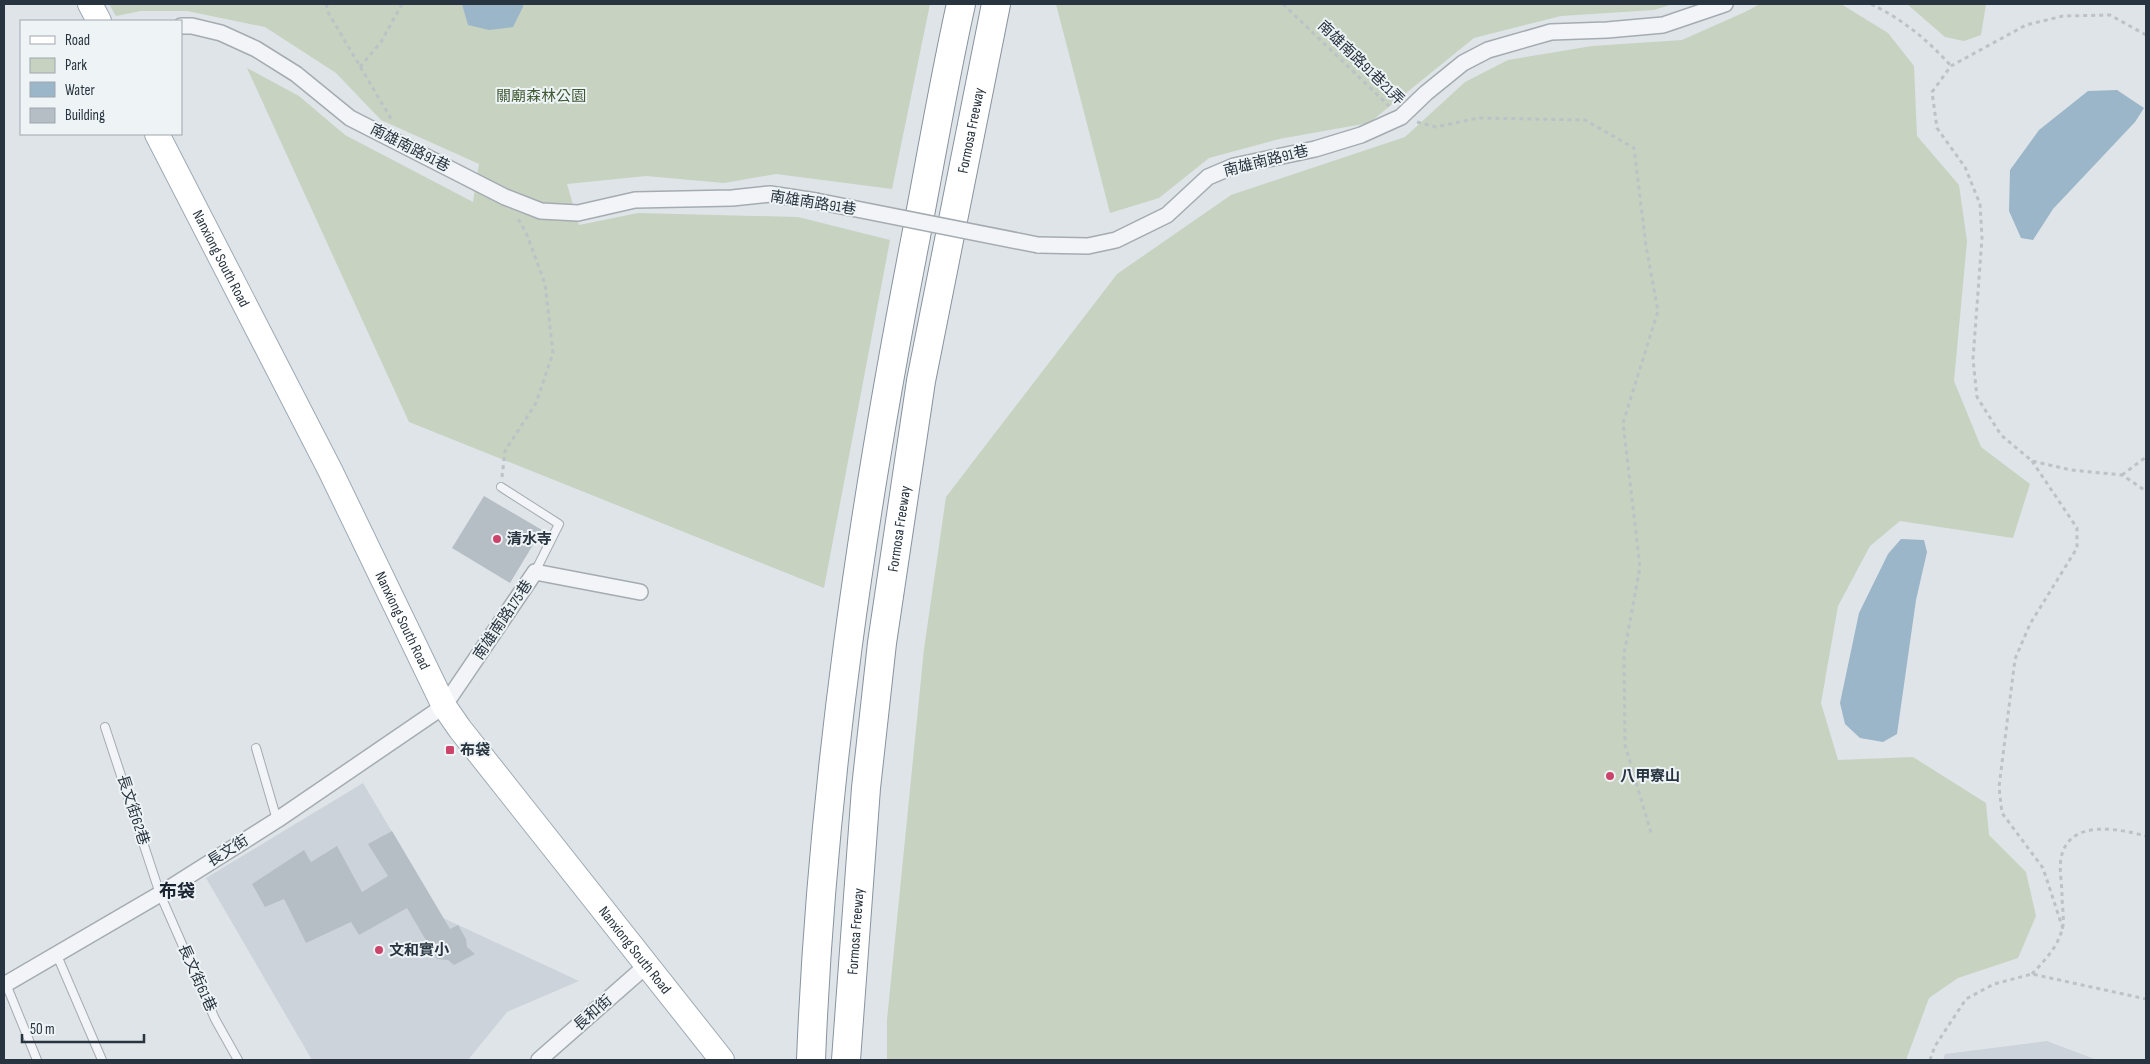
<svg xmlns="http://www.w3.org/2000/svg" width="2150" height="1064" viewBox="0 0 2150 1064" font-family="'Sofia Sans Condensed','Noto Sans TC',sans-serif">
	<style>
		.built { fill: #cdd3da }
		.green { fill: #c7d2c0 }
		.water { fill: #9ab6c8 }
		.building { fill: #b6bec5 }
		.lines { fill: none; stroke-linecap: round; stroke-linejoin: round }
		.lane-casing { stroke: #a4acb2; stroke-width: 10 }
		.street-casing { stroke: #a4acb2; stroke-width: 18 }
		.primary-casing { stroke: #9eaab4; stroke-width: 26 }
		.highway-casing { stroke: #87939f; stroke-width: 30 }
		.path { stroke: #bdc2c7; stroke-width: 3; stroke-dasharray: 4 4; stroke-linecap: butt }
		.lane { stroke: #f2f4f7; stroke-width: 8 }
		.street { stroke: #f2f4f7; stroke-width: 15 }
		.primary { stroke: #fff; stroke-width: 24 }
		.highway { stroke: #fff; stroke-width: 28 }
		.street-bridge-casing { stroke: #a4acb2; stroke-width: 18; stroke-linecap: butt }
		.street-bridge { stroke: #f2f4f7; stroke-width: 15 }
		.poi-dot { fill: #cd446b; stroke: #eef3f6; stroke-width: 2 }
		.labels { text-anchor: middle; dominant-baseline: central; stroke-width: 4; stroke-linejoin: round; paint-order: stroke }
		.street-label { font-size: 15px; fill: #28343f; stroke: #eef3f6 }
		.park-label { font-size: 15px; fill: #415b35; stroke: #eef3f6 }
		.poi-label { font-size: 15px; font-weight: bold; fill: #28343f; stroke: #eef3f6; text-anchor: start }
		.quarter-label { font-size: 18px; font-weight: bold; fill: #1a2430; stroke: #eef3f6 }
	</style>
	<rect width="100%" height="100%" fill="#dfe4e8"/>
	<g class="built">
		<path d="M363,783l80,135 136,63 -72,31 -39,48h-156l-106,-182z"/>
		<path d="M2047,1041l50,19h-154l2,-6z"/>
	</g>
	<g class="green">
		<path d="M109,4h821l-38,185 -116,-15 -52,9 -78,-7 -79,8 12,41 59,-12 160,4 92,23 -66,348 -415,-166 -162,-354 52,28 46,39 128,67 6,-38 -98,-44 -45,-47 -71,-46 -78,-16h-46l-25,5z"/>
		<path d="M1056,4h617l-19,6 -93,6 -87,22 -105,85 -90,16 -70,19 -50,40 -49,15z"/>
		<path d="M1760,4h81l47,29 26,33 3,70 42,49 8,56 -13,140 27,66 49,37 -17,54 -113,-17 -30,25 -32,60 -17,97 17,57 75,-3 73,46 3,32 37,37 10,44 -18,42 -60,20 -29,20 -23,62h-1019v-40l37,-371 22,-152 171,-223 114,-79 174,-58 60,-55 43,-22 84,-14 90,-6 63,-28z"/>
		<path d="M1907,4h79l-5,31 -17,6 -19,-4z"/>
	</g>
	<g class="water">
		<path d="M462,4h61v3l-10,20 -24,3 -21,-5z"/>
		<path d="M2117,90l27,18 -9,14 -82,87 -20,31 -12,-2 -12,-27 1,-41 29,-40 49,-39z"/>
		<path d="M1901,539l23,1 3,12 -11,48 -19,134 -14,8 -23,-4 -15,-14 -5,-21 19,-90 29,-59z"/>
	</g>
	<g class="building">
		<path d="M484,496l58,34 -32,53 -58,-35z"/>
		<path d="M392,831l58,98 8,-4 8,14 1,8 8,7 -21,11 -6,-5 -11,-1 -30,-51 -48,27 -8,-13 -45,21 -22,-44 -19,8 -13,-23 52,-34 7,12 26,-16 25,46 26,-16 -20,-32z"/>
	</g>
	<g class="lines">
		<defs>
			<g id="lane">
				<path d="M501,487l58,37 -24,48"/>
				<path d="M105,727l55,167 55,125 23,41"/>
				<path d="M256,748l21,72"/>
				<path d="M56,953l46,107"/>
				<path d="M6,984l31,76"/>
			</g>
			<g id="street">
				<path d="M181,26h11l29,7 35,16 40,25 54,44 155,79 36,14 37,2 57,-13 97,-2 38,-4 46,7"/>
				<path d="M1038,245l50,1 28,-6 51,-25 41,-38 26,-11 81,-17 46,-14 40,-18 25,-24 37,-30 25,-13 63,-18 56,-2 56,-5 62,-21"/>
				<path d="M4,985l156,-91 117,-74 167,-114 91,-134 105,20"/>
				<path d="M539,1060l108,-95"/>
			</g>
			<g id="primary">
				<path d="M90,4l9,17"/>
				<path id="s1" d="M157,134l173,336 114,236 16,23 262,331"/>
			</g>
			<g id="highway">
				<path d="M811,1060c11,-277 52,-552 105,-824 15,-78 28,-156 45,-232"/>
				<path id="s2" d="M846,1060l20,-272 16,-145 39,-262 75,-377"/>
			</g>
		</defs>
		<use href="#lane" class="lane-casing"/>
		<use href="#street" class="street-casing"/>
		<use href="#primary" class="primary-casing"/>
		<use href="#highway" class="highway-casing"/>
		<g class="path">
			<path d="M326,4l3,10 64,108"/>
			<path d="M1283,4l106,102"/>
			<path d="M1871,4c31,15 57,36 80,62"/>
			<path d="M2146,35l-36,-20 -47,1 -37,9 -75,41 -19,26 5,36 28,39 15,37 2,34 -9,121 4,38 24,38 31,26 39,9 51,5 24,16"/>
			<path d="M360,67l21,-25 21,-38"/>
			<path d="M1417,122l19,5 42,-9 107,2 49,28 12,98 12,65 -35,112 17,144 -16,87 1,91 27,91"/>
			<path d="M2032,461l45,67v20l-47,76 -15,35 -16,128 3,26 41,55 20,61"/>
			<path d="M2122,475l24,-18"/>
			<path d="M502,477l3,-26 31,-48 17,-50 -8,-69 -19,-52 -8,-13"/>
			<path d="M2032,974c12,-13 25,-26 30,-44 3,-9 0,-24 0,-34 0,-12 -3,-27 -1,-38 8,-40 58,-29 85,-22"/>
			<path d="M1930,1060l5,-14 31,-47 28,-15 38,-10 114,25"/>
		</g>
		<use href="#lane" class="lane"/>
		<use href="#street" class="street"/>
		<use href="#primary" class="primary"/>
		<use href="#highway" class="highway"/>
		<defs>
			<path id="street-bridge" d="M816,201l222,44"/>
		</defs>
		<use href="#street-bridge" class="street-bridge-casing"/>
		<use href="#street-bridge" class="street-bridge"/>
	</g>
	<g class="poi-dot">
		<circle cx="497" cy="539" r="5"/>
		<rect x="445" y="745" width="10" height="10" rx="2.5"/>
		<circle cx="1610" cy="776" r="5"/>
		<circle cx="379" cy="950" r="5"/>
	</g>
	<g class="labels">
		<g class="street-label">
			<text transform="translate(1361 63) rotate(44)">南雄南路91巷21弄</text>
			<text stroke="none"><textPath href="#s2" startOffset="939">Formosa Freeway</textPath></text>
			<text transform="translate(410 148) rotate(27)">南雄南路91巷</text>
			<text transform="translate(1266 161) rotate(-14)">南雄南路91巷</text>
			<text transform="translate(813 203) rotate(9)">南雄南路91巷</text>
			<text stroke="none"><textPath href="#s1" startOffset="140">Nanxiong South Road</textPath></text>
			<text stroke="none"><textPath href="#s2" startOffset="534">Formosa Freeway</textPath></text>
			<text transform="translate(503 620) rotate(-56)">南雄南路175巷</text>
			<text stroke="none"><textPath href="#s1" startOffset="545">Nanxiong South Road</textPath></text>
			<text transform="translate(133 810) rotate(72)">長文街62巷</text>
			<text transform="translate(228 851) rotate(-32)">長文街</text>
			<text stroke="none"><textPath href="#s2" startOffset="129">Formosa Freeway</textPath></text>
			<text stroke="none"><textPath href="#s1" startOffset="950">Nanxiong South Road</textPath></text>
			<text transform="translate(197 978) rotate(66)">長文街61巷</text>
			<text transform="translate(593 1013) rotate(-41)">長和街</text>
		</g>
		<g class="park-label">
			<text x="541" y="96">關廟森林公園</text>
		</g>
		<g class="poi-label">
			<text x="507" y="539">清水寺</text>
			<text x="460" y="750">布袋</text>
			<text x="1620" y="776">八甲寮山</text>
			<text x="389" y="950">文和實小</text>
		</g>
		<g class="quarter-label">
			<text x="177" y="891">布袋</text>
		</g>
	</g>
	<rect width="2150" height="1064" fill="none" stroke="#28343f" stroke-width="10"/>
	<rect x="20" y="20" width="162" height="115" fill="#eef3f6" stroke="#9fa7ad"/>
	<rect x="30" y="36" width="25" height="8" fill="#ffffff" stroke="#9fa7ad"/>
	<text x="65" y="45" font-size="15" fill="#28343f">Road</text>
	<rect x="30" y="58" width="25" height="15" fill="#c7d2c0" stroke="#9fa7ad"/>
	<text x="65" y="70" font-size="15" fill="#28343f">Park</text>
	<rect x="30" y="82" width="25" height="15" fill="#9ab6c8" stroke="#9fa7ad"/>
	<text x="65" y="95" font-size="15" fill="#28343f">Water</text>
	<rect x="30" y="108" width="25" height="15" fill="#b6bec5" stroke="#9fa7ad"/>
	<text x="65" y="120" font-size="15" fill="#28343f">Building</text>
	<path d="M22 1034v8h122v-8" fill="none" stroke="#28343f" stroke-width="2.5"/>
	<text x="30" y="1034" font-size="15" fill="#28343f" stroke="#eef3f6" stroke-width="4" paint-order="stroke">50 m</text>
</svg>
